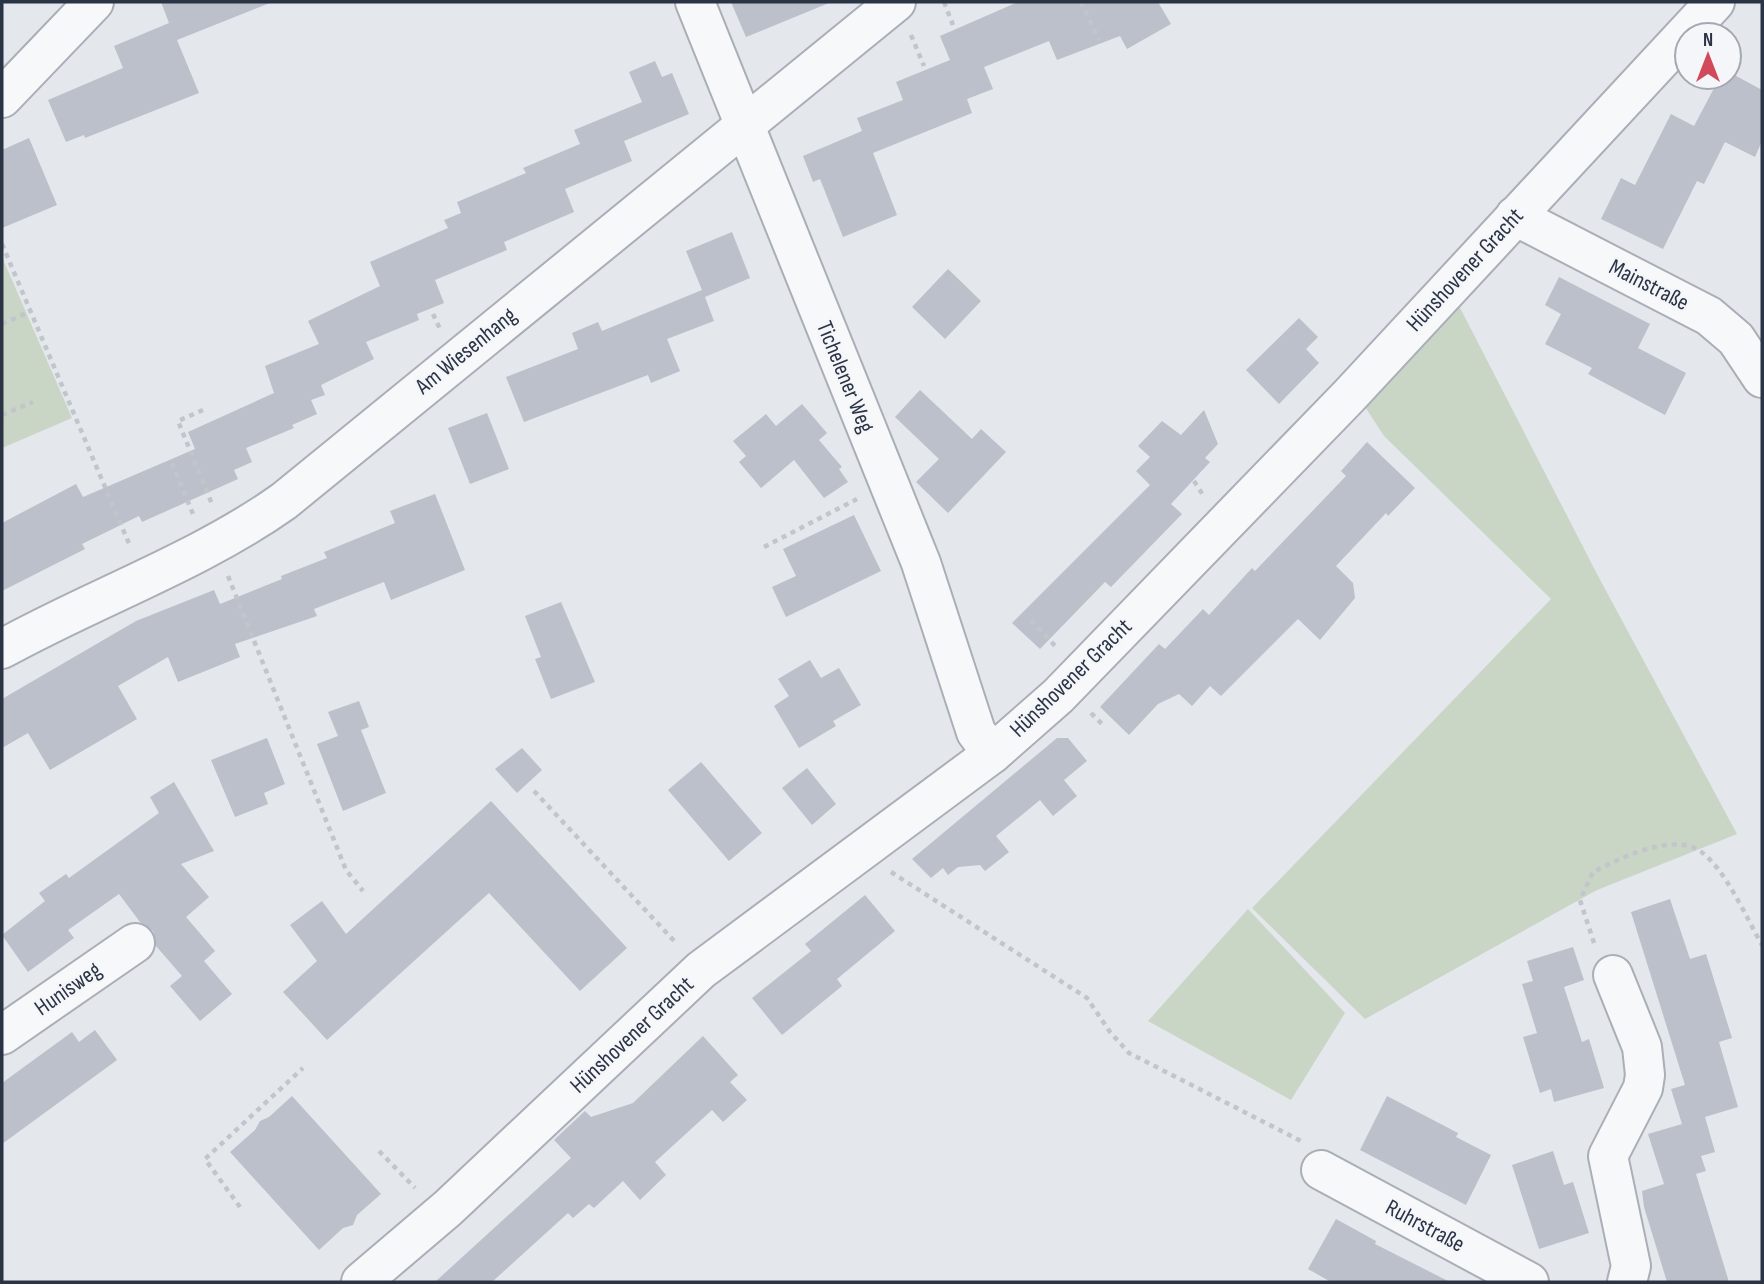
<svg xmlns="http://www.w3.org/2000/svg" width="1764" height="1284" viewBox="0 0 1764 1284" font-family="'Sofia Sans Condensed',sans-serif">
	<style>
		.green { fill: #c9d6c5 }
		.building { fill: #bbc0ca }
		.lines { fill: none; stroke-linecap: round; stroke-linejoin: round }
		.minor-casing { stroke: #a9aeb7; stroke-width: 42 }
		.path { stroke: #c2c5cb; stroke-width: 4.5; stroke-dasharray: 5 5; stroke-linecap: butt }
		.minor { stroke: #f7f8fa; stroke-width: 38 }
		.labels { text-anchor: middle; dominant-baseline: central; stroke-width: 5; stroke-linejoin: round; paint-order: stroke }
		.street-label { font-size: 23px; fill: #2b3445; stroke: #f4f6f9 }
	</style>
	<rect width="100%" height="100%" fill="#e4e7ec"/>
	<g class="green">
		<path d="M2,257l70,161 -70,30z"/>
		<path d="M1456,300l141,274 140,260 -140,56 -232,129 -113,-111 299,-309 -167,-163 -22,-34z"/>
		<path d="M1248,909l97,104 -54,87 -143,-79z"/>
	</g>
	<g class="building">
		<path d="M161,2l109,1 -93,37 22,53 -114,45 -1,-3 -18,7 -18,-42 75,-32 -9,-22 55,-23z"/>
		<path d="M731,2h98v1l-83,34z"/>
		<path d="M1018,2h140l13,22 -44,25 -7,-13 -63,24 -8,-19 -65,26 9,22 -26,10 5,14 -99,40 24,62 -54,22 -23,-58 -7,3 -10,-26 59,-25 -5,-13 46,-18 -7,-18 54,-22 -10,-24z"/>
		<path d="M655,61l7,16 10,-4 17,41 -65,27 8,20 -67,28 9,23 -70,30 3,8 -72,30 9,23 -27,11 2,6 -53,22 8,17 -53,26 4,10 -14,5 6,14 -25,11 2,3 -48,20 6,14 -18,8 4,9 -96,43 -3,-6 -57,28 3,5 -83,42v-68l74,-39 7,13 112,-48 -7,-17 86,-39 -9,-27 54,-22 -11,-23 72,-35 -10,-24 78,-34 -4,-8 17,-7 -4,-11 69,-29 -3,-5 57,-24 -6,-14 68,-28 -13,-30z"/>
		<path d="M1729,72l33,18v51l-7,16 -30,-15 -21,42 -7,-3 -34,68 -62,-30 20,-41 14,7 36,-71 23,12 26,-49h9z"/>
		<path d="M29,138l28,67 -55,23v-78z"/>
		<path d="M732,232l18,46 -45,19 9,24 -47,18 13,32 -29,12 -3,-8 -124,47 -18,-45 72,-28 -6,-16 26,-11 4,9 100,-41 -16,-39z"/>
		<path d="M948,269l33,32 -36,38 -33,-32z"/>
		<path d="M1559,277l91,47 -12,24 48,25 -21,42 -77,-41 4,-6 -47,-24 16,-30 -16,-9z"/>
		<path d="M1299,318l19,19 -12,12 13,14 -40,41 -33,-34z"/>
		<path d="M920,390l52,49 9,-10 25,23 -58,61 -32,-31 23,-23 -44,-42z"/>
		<path d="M802,404l25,29 -8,7 23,27 -3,2 9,13 -24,16 -30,-38 -33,28 -22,-26 7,-6 -13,-15 33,-27 10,12z"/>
		<path d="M1204,410l14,34 -13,14 5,4 -39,42 11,10 -71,73 -6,-5 -65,67 -28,-26 138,-138 -14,-14 14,-14 -12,-11 24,-25 19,14z"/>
		<path d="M487,413l22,56 -39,15 -22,-56z"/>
		<path d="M1367,442l48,46 -27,28 -2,-3 -50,53 17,17 2,15 -35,42 -22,-21 -77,77 -11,-10 -18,20 -13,-12 -21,10 -29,31 -29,-28 59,-63 6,5 38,-40 6,6 43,-47 3,3 91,-95 -5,-5z"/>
		<path d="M435,494l30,76 -74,30 -7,-18 -70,27 3,7 -82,28 5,13 -62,25 -10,-25 -50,29 19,33 -87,51 -22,-37 -26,15v-49l134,-78 78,-31 6,14 62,-25 -1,-3 46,-18 -3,-6 71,-29 -5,-12z"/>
		<path d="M854,515l27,56 -95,46 -14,-30 24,-11 -13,-27z"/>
		<path d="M561,602l34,80 -44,17 -16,-40 6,-2 -16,-41z"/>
		<path d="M810,660l11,18 18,-10 22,37 -28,16 3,5 -37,22 -25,-42 15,-10 -11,-17z"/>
		<path d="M359,701l10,26 -8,3 25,63 -43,18 -26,-67 21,-8 -10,-24z"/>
		<path d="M267,738l18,46 -21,9 4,11 -33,13 -24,-57z"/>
		<path d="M1057,738h11l19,23 -23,19 13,16 -24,20 -13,-16 -44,36 13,16 -24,19 -5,-6 -22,2 -10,8 -5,-7 -12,10 -19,-19z"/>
		<path d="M522,748l20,22 -25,23 -22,-24z"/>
		<path d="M701,762l61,71 -33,28 -61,-71z"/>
		<path d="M807,768l29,36 -24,21 -30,-37z"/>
		<path d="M174,782l40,69 -33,13 28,33 -23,20 29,34 -11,10 28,33 -32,27 -30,-35 12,-10 -26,-30 -3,-15 -13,-9 -21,-28 -51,36 6,8 -46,34 -26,-37 43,-34 -6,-8 27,-19 3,4 90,-65 -9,-16z"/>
		<path d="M491,801l136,147 -47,43 -91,-98 -162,147 -44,-48 34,-31 -27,-36 32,-24 24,33z"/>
		<path d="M865,895l30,36 -58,48 5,7 -60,49 -30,-37 59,-47 -6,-7z"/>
		<path d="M1670,899l20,60 16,-5 26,84 -13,4 19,65 -33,10 10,35 -14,4 5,15 -10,3 33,108h-62l-23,-75 -2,-16 22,-7 -16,-50 34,-10 -11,-35 14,-4 -54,-173z"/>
		<path d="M1573,947l11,33 -20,7 18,55 7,-3 15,49 -50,14 -3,-13 -11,4 -17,-56 14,-4 -15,-49 11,-3 -6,-20z"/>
		<path d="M95,1030l22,30 -115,84v-61l70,-51 7,10z"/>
		<path d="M703,1036l35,39 -8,7 17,18 -24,22 -11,-12 -57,52 11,13 -26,25 -17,-19 -29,27 -5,-4 -16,14 -5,-5 -76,69h-57l136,-124 -17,-18 31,-29 6,6 42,-14z"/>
		<path d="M292,1096l89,98 -24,21 -4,10 -10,3 -24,22 -89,-98 25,-22 5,-9 9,-4z"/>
		<path d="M1387,1096l71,37 -2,4 35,18 -25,50 -106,-55z"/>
		<path d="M1553,1151l11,34 9,-3 16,51 -50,16 -27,-84z"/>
		<path d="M1336,1219l40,22 -1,3 75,38h-119l-23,-13z"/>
	</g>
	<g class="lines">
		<defs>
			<g id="minor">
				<path d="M695,2l226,561 55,169 16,22"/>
				<path d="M2,98l92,-96"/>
				<path d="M1515,216l194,100 27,23 26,39"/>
				<path d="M2,649c92,-51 196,-87 282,-148l612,-499"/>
				<path d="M1613,975l29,72 3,28 -2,13 -35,68 23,110 -4,16"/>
				<path d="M2,1035l133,-92"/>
				<path d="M1321,1170l208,112"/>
				<path d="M361,1282l87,-74 253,-238 291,-216 66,-58 291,-300 366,-394"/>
			</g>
		</defs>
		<use href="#minor" class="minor-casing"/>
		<g class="path">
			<path d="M944,2l9,23"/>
			<path d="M1081,2l18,38"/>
			<path d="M911,35l13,31"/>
			<path d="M2,244l128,302"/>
			<path d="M433,314l7,15"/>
			<path d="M2,324l27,-12"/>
			<path d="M203,410l-25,11 34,83"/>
			<path d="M2,415l31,-13"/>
			<path d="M172,463l21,51"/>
			<path d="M1194,481l9,14"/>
			<path d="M764,547l93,-48"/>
			<path d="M228,576l118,294 17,21"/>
			<path d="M1031,620l26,28"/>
			<path d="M1091,713l13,13"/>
			<path d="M534,791l143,153"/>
			<path d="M891,872l196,126 23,34 19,21 172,88"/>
			<path d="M1594,943l-14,-43 13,-28c26,-13 78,-40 107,-21 25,17 47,68 62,94"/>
			<path d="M379,1151l36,37"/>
			<path d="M240,1207l-35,-48 98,-91"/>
		</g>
		<use href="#minor" class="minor"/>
	</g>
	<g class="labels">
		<g class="street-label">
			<text transform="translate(1465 270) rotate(-47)">Hünshovener Gracht</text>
			<text transform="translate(1649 285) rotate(27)">Mainstraße</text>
			<text transform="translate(466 351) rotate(-39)">Am Wiesenhang</text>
			<text transform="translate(845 377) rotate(68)">Tichelener Weg</text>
			<text transform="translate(1071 678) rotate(-44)">Hünshovener Gracht</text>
			<text transform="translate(68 989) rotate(-35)">Hunisweg</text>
			<text transform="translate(632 1035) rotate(-43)">Hünshovener Gracht</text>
			<text transform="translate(1425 1226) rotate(28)">Ruhrstraße</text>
		</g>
	</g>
	<rect width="1764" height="1284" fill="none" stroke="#2b3445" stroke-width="7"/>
	<g transform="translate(1708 56)"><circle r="33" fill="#f4f6f9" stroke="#a4a8b1" stroke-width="2"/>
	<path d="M0-5L12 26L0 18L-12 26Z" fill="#d1495b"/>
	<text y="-10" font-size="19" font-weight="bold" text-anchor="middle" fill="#2b3445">N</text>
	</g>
</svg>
